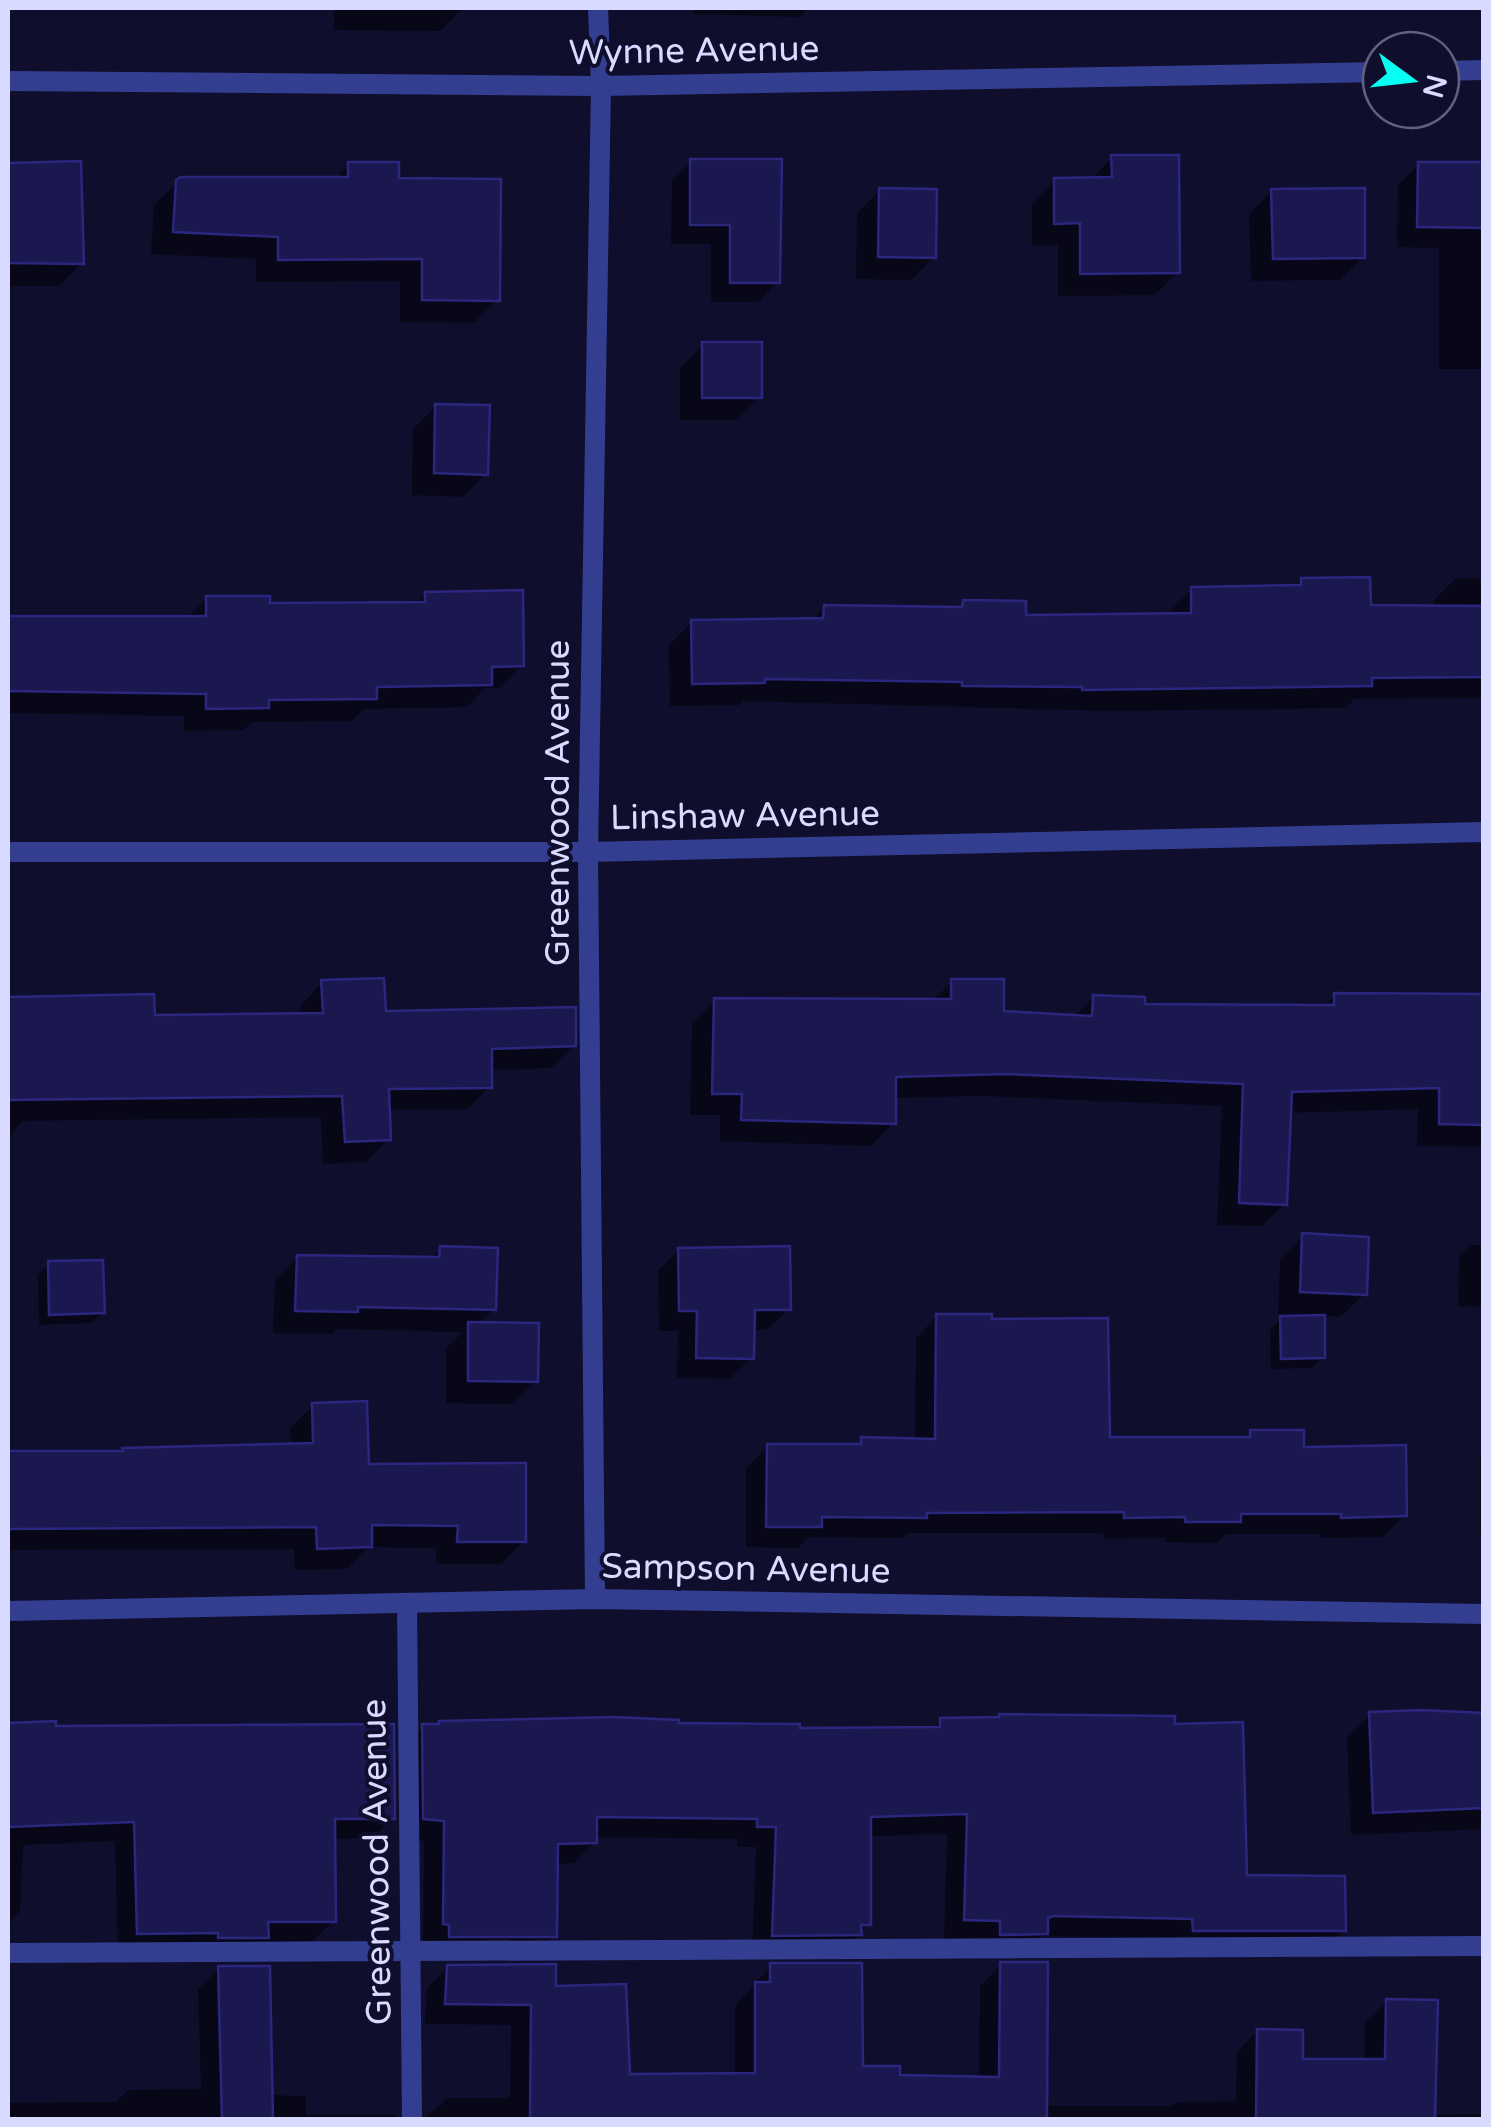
<svg xmlns="http://www.w3.org/2000/svg" width="1491" height="2127" viewBox="0 0 1491 2127" font-family="'Varela Round',sans-serif">
	<style>
		.shadow { fill: #0007 }
		.building { fill: #1b184f; stroke: #2b277e; stroke-width: 2.5 }
		.lines { fill: none; stroke-linecap: round; stroke-linejoin: round }
		.service { stroke: #343e90; stroke-width: 20 }
		.minor { stroke: #343e90; stroke-width: 20 }
		.labels { text-anchor: middle; dominant-baseline: central; stroke-width: 8; stroke-linejoin: round; paint-order: stroke }
		.street-label { font-size: 35px; fill: #d9daff; stroke: #0f0e2c }
	</style>
	<rect width="100%" height="100%" fill="#0f0e2c"/>
	<g class="shadow">
		<path d="M334,8h129l-23,23 -106,-1z"/>
		<path d="M694,8h115l-10,9 -106,-3z"/>
		<path d="M1112,158l66,114 -23,23 -97,1v-51l-26,1v-43l23,-23h35z"/>
		<path d="M692,161l86,121 -20,20h-47v-58h-40l1,-63z"/>
		<path d="M8,163h70l4,100 -23,23h-51z"/>
		<path d="M1419,164l65,1v204h-45v-121l-42,-1 1,-62z"/>
		<path d="M349,165l48,16 100,119 -23,23 -74,-1v-41l-144,1v-23l-105,-5 3,-49 23,-23 158,-3z"/>
		<path d="M880,190l54,67 -23,23 -55,-1 1,-66z"/>
		<path d="M1272,191l91,66 -23,23 -89,1 -2,-67z"/>
		<path d="M703,345l57,52 -23,23h-57v-52z"/>
		<path d="M436,406l49,68 -22,23 -51,-2 1,-66z"/>
		<path d="M8,552l2,66h177l20,-20 60,8 149,-2 10,-10 96,71 -23,23h-14l-18,19 -103,2 -12,12 -100,1 -9,8 -59,1v-15l-176,-3z"/>
		<path d="M1456,578l28,1v119l-130,1 -8,9 -237,3 -366,-10 -3,4 -70,1 -1,-61 23,-23 119,-1 14,-13 132,2 7,-7 60,15 145,-2v-4l23,-23 104,-2 6,-6 66,27h65v-7z"/>
		<path d="M952,982l50,32 72,3 20,-20 48,9 181,1 12,-12 149,1v151l-67,-1 1,-37 -130,4 -3,91 -23,22 -45,-1 5,-119 -241,-10 -88,2v25l-22,23 -151,-5v-26h-30l2,-92 23,-22 216,1z"/>
		<path d="M322,983l61,30 191,32 -23,23 -61,2v17l-23,22 -80,1 1,29 -22,23 -43,2 -2,-47 -299,4 -14,18v-152l1,12 143,18 148,-1v-10z"/>
		<path d="M1303,1236l61,58 -23,23 -19,-1 1,41 -11,11 -41,1 -1,-39 15,-15 -7,-1 2,-55z"/>
		<path d="M1471,1245h13v62l-26,-1 1,-50z"/>
		<path d="M441,1249l53,60 -17,16 59,56 -23,23 -67,-1v-55l17,-16 -126,-3 -4,5 -60,-1 2,-53 23,-23 132,2z"/>
		<path d="M679,1250l110,59 -21,20 -16,1 -1,28 -21,21 -53,-1 1,-47h-19l-1,-60z"/>
		<path d="M49,1264l53,48 -11,11 -52,2 -1,-50z"/>
		<path d="M937,1316l171,123 135,1 8,-8 50,18 104,65 -22,22 -63,1v-4h-94l-9,9 -52,-1v-4l-61,1 -1,-6h-195l-5,5 -95,-1 -10,11 -52,-1v-79l22,-21 87,-1 7,-6 53,1 1,-103z"/>
		<path d="M313,1406l54,60 157,75 -23,23h-65v-16l-68,-1 -21,22 -52,1 -1,-21 -286,1v-97h113l170,-7 -1,-18z"/>
		<path d="M1484,1452v82h-4v-79z"/>
		<path d="M1484,1714v115l-133,6 -4,-97 23,-23z"/>
		<path d="M941,1721l232,5 72,152 99,52 -21,21 -151,-12 -130,-3 -18,18 -80,-14 3,-106 -78,2 -1,88 -9,10 -21,21 -86,1 4,-109h-19v-8l-142,-2v5l-21,21 -19,1 -1,72 -21,21 -110,-12 1,-104 -21,-2 -1,-91 21,-21 253,-2 122,6 135,-2z"/>
		<path d="M53,1724l1,5 339,89 -21,20 -39,1v82l-20,20 -51,1 -16,15 -128,-4 -3,-112 -92,4 -3,66 -12,13v-199z"/>
		<path d="M1001,1965l43,141h129l4,-4 59,-1 1,-49 21,-21 42,30 65,1v-39l22,-21 46,113 51,-1v6h-1062l26,-22h62l1,-73 -86,-1 2,-36 21,-21 106,22 74,87h107v-70l36,-40 89,102 37,9 82,2 1,-93z"/>
		<path d="M219,1968l51,127 36,1v19h90l1,5h-389v-17l108,-1 12,-12 73,-1 -3,-100z"/>
	</g>
	<g class="building">
		<path d="M1111,155h68l1,118 -100,1v-51l-26,1v-46l58,-1z"/>
		<path d="M690,159h92l-2,124h-50v-58h-40z"/>
		<path d="M81,161l3,103 -76,-1v-100z"/>
		<path d="M348,162h51v16l102,1 -1,122 -78,-1v-41l-144,1v-23l-105,-5 3,-52 5,-3h167z"/>
		<path d="M1418,162h66l-1,66 -66,-1z"/>
		<path d="M879,188l58,1 -1,69 -58,-1z"/>
		<path d="M1365,188v70l-92,1 -2,-70z"/>
		<rect x="702" y="342" width="60" height="56"/>
		<path d="M435,404l55,1 -2,70 -54,-2z"/>
		<path d="M1370,577l1,28 113,1v71l-112,1v8l-290,4v-3l-120,-1v-4l-197,-3v4l-73,1 -1,-64 132,-2 1,-13 138,2 1,-7 63,1v14l165,-2v-26l110,-2v-7z"/>
		<path d="M523,590l1,76 -32,1v18l-115,2v12l-108,1v8l-63,1v-15l-198,-3v-75h198v-20h64v7l155,-1v-10z"/>
		<path d="M384,978l2,33 190,-4v39l-84,3v39l-103,1 2,51 -46,2 -3,-46 -334,4v-103l146,-3 1,21 168,-2 -2,-33z"/>
		<path d="M951,979h53v32l88,5 1,-21 52,2v7l189,1v-12l150,1v131l-45,-1v-36l-147,4 -5,113 -48,-2 4,-119 -238,-10 -109,3v47l-155,-4 1,-26h-30l2,-96 237,1z"/>
		<path d="M1302,1233l67,4 -2,58 -67,-3z"/>
		<path d="M440,1246l58,2 -2,62 -138,-3v5l-63,-1 2,-56 142,2z"/>
		<path d="M790,1246l1,64h-36l-1,49 -58,-1 1,-47h-18l-1,-63z"/>
		<path d="M103,1260l2,53 -56,2 -1,-54z"/>
		<path d="M936,1314h56v5l116,-1 2,119h140v-7h54v17l102,-2 1,71 -66,2v-4h-100v8h-56v-5l-61,1v-6l-197,1v5l-105,-1v10h-56l1,-83h94v-7l74,2z"/>
		<path d="M1325,1315v43l-44,1 -1,-43z"/>
		<path d="M468,1322l71,1 -1,59 -70,-1z"/>
		<path d="M367,1401l2,63 157,-1v79h-69l1,-16 -86,-1v22l-55,2 -1,-22 -308,2v-78h115l-1,-3 191,-5 -1,-40z"/>
		<path d="M1421,1710l63,3v95l-111,5 -4,-101z"/>
		<path d="M999,1714l176,2v8l68,-2 4,153 98,1 1,55h-153l-1,-12 -138,-3 -6,2v16l-48,1v-14l-36,-1 3,-106 -96,3v108h-10l1,10 -90,1 4,-109h-19v-8l-160,-2v26l-39,1 -1,93h-108v-12l-6,-1 1,-103 -21,-2 -1,-95h17v-3l175,-4 65,3v3l121,1v4l140,-1v-9l59,-1z"/>
		<path d="M56,1721v5l338,-2 1,95h-60l1,103h-68l1,16h-51v-5l-81,1 -3,-112 -126,5v-104z"/>
		<path d="M1000,1962h48l-1,158h-517l1,-115 -86,-1 2,-39 109,-1v22l70,-2 4,90 125,-1v-91h15v-19h92l1,103h37v9l99,2z"/>
		<path d="M218,1966h52l3,154h-51z"/>
		<path d="M1386,1999l52,1 -3,120h-179l1,-91 46,1v29h82z"/>
	</g>
	<g class="lines">
		<path class="service" d="M8,1953l1476,-7"/>
		<g class="minor">
			<path d="M1441,71l43,-1"/>
			<path d="M8,81l593,5 780,-14"/>
			<path d="M8,852h580l896,-20"/>
			<path d="M595,1599l-7,-747 13,-766 -3,-78"/>
			<path d="M407,1603l5,517"/>
			<path d="M8,1611l587,-12 889,15"/>
		</g>
	</g>
	<g class="labels">
		<g class="street-label">
			<text transform="translate(694 51) rotate(-1)">Wynne Avenue</text>
			<text transform="translate(558 803) rotate(-90)">Greenwood Avenue</text>
			<text transform="translate(745 816) rotate(-1)">Linshaw Avenue</text>
			<text transform="translate(746 1569) rotate(1)">Sampson Avenue</text>
			<text transform="translate(377 1862) rotate(-91)">Greenwood Avenue</text>
		</g>
	</g>
	<rect width="1491" height="2127" fill="none" stroke="#d9daff" stroke-width="20"/>
	<g transform="translate(1411 80) rotate(105)"><circle r="48" fill="#0f0e2c" stroke="#606080" stroke-width="2.5"/>
	<path d="M0-8L18 38L0 25L-18 38Z" fill="#05fff2"/>
	<text y="-15" font-size="28" font-weight="bold" text-anchor="middle" fill="#d9daff">N</text>
	</g>
</svg>
